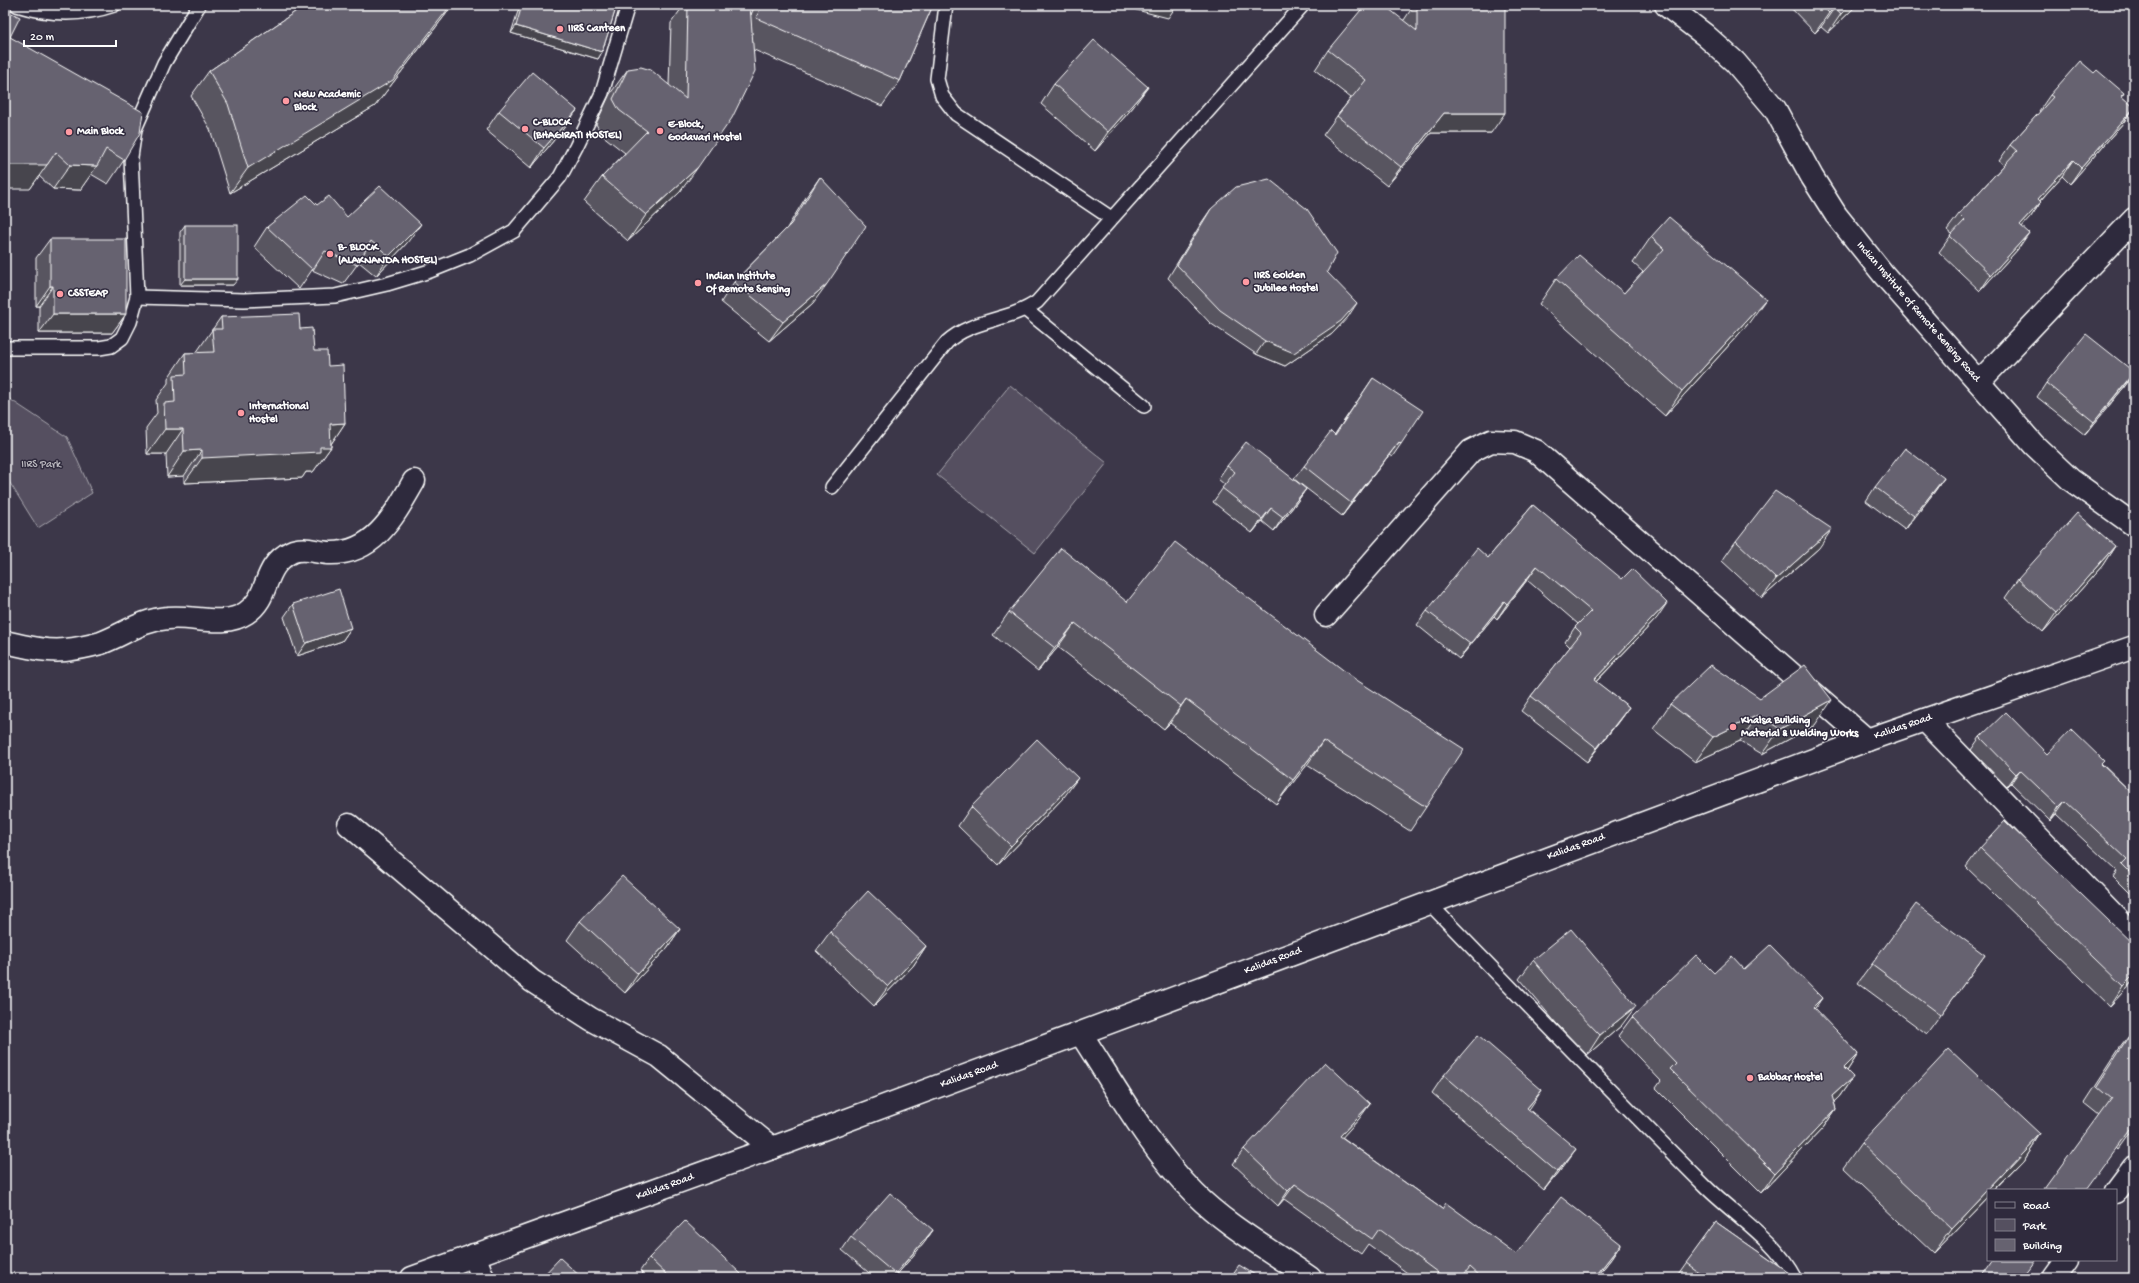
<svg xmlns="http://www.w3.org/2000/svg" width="2139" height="1283" viewBox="0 0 2139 1283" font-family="'Gochi Hand',sans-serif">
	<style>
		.green { fill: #555060; stroke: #aaa8b0 }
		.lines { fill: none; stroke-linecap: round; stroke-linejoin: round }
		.service-casing { stroke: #fff; stroke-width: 16 }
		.minor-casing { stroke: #fff; stroke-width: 25 }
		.tertiary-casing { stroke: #fff; stroke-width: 25 }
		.service { stroke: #2f2a3d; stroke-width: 13 }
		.minor { stroke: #2f2a3d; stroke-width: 22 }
		.tertiary { stroke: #2f2a3d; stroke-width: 22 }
		.wall { fill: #585460; stroke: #fff }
		.shaded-wall { fill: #47454e; stroke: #fff }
		.building { fill: #666270; stroke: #fff }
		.poi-dot { fill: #ff9aa2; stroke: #2f2a3d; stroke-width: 1.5 }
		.labels { text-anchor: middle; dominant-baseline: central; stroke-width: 3; stroke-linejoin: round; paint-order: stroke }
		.poi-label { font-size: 11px; font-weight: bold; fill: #fff; stroke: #2f2a3d; text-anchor: start }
		.street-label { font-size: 11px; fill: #fff; stroke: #2f2a3d }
		.park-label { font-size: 11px; fill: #bbb9bf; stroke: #2f2a3d }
	</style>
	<rect width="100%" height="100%" fill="#3c3749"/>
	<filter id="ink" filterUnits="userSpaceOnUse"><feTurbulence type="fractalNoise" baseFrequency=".025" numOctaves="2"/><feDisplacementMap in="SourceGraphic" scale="8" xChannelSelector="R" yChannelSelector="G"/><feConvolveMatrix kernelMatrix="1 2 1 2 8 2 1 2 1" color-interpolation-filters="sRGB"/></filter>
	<g filter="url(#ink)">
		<g class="green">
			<path d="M1010,385l97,78 -72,90 -98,-78z"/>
			<path d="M5,396l62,41 25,56 -54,35 -33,-53z"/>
		</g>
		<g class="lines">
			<defs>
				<g id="service">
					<path d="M17,5c32,10 65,11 97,0"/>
					<path d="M946,5l-9,74 5,17 14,18 155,104"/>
					<path d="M137,297l107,3 91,-4 52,-12 43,-13 40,-16 44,-24 46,-54 16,-30 26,-54 26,-88"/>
					<path d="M1026,310l118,96"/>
					<path d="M5,348h94l12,-2 11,-8 8,-16 7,-25 -6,-140 4,-28 29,-66 35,-58"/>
					<path d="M832,487l115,-145c25,-23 63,-21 90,-40l266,-297"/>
					<path d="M1428,902c92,95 183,190 277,284 29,29 71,54 90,92"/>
				</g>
				<g id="minor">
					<path d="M1666,5l39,30 30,27 40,47 37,68 24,38 48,60 150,170 37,35 63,45"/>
					<path d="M1979,382l155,-163"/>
					<path d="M1326,615l145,-164 20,-10 24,1 21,9 331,289"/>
					<path d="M5,642c19,4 40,10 60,8 11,-1 25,-4 36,-7 24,-9 40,-23 67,-25 26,-3 55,10 78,-5 25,-16 15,-46 45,-61 12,-6 27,1 39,1 45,1 65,-39 84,-72"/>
					<path d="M1925,720l209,216"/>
					<path d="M349,825l183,156 59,38 68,37 113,92"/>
					<path d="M1081,1034c35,54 68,114 114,160 33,33 77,57 115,84"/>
					<path d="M2116,1192l18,-24"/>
					<path d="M474,1255l9,23"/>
					<path d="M2053,1278l13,-18"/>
				</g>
				<path id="tertiary" d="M412,1278l360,-130 1095,-408 267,-93"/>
			</defs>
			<use href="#service" class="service-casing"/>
			<use href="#minor" class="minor-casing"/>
			<use href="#tertiary" class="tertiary-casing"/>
			<use href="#service" class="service"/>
			<use href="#minor" class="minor"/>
			<use href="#tertiary" class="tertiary"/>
		</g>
		<g class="wall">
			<path d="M305,5h148l-78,101 -145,87 -20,-64 -19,-33 18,-25z"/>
			<path d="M520,5h97l-15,47 -4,7 -87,-26z"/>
			<path d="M684,5h66l1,10 4,-10h178l-33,76 -18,25 -128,-56 -74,142 -52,49 -44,-39 18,-25 23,-24 -23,-18 -6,-11 14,-30 18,-25 41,16 2,-62z"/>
			<path d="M1414,5h91l-14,128h-60l-44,53 -64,-51 14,-19 14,-18 -36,-28 13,-20 76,-30z"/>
			<path d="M1788,5h69l-29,28 -7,-6 -6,6z"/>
			<path d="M10,37l114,123 -16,24 -17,-10 -11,16 -27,-1 -14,-13 -9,13z"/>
			<path d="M2094,73l30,20 -2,4 12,11 -11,15 -53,61 -8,-8 -22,25 1,1 -11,16 -8,8 -4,23 -38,42 -41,-39 13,-18 -5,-4 12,-16 45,-49 -5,-4 11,-16 30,-33 -1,-1 11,-16z"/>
			<path d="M1054,84l80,22 -39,45 -54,-47z"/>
			<path d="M577,110l-14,19 -32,39 -45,-38 13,-19z"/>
			<path d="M820,177l-7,126 -44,38 -48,-39 13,-20 53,-54 19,-31z"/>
			<path d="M317,205l30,12 60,26 -31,33 -17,-14 -16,22 -31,-14 -13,19 -45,-42 13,-20z"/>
			<path d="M1211,209l116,63 21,45 -16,17 -47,32 -29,-12 -46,-31 -42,-45 34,-56z"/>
			<path d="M185,225l48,60h-53v-53z"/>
			<path d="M1651,237l97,87 -83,92 -126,-112 17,-25 68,14 19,-21 -10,-9z"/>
			<path d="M50,239l76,75 -14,19h-73v-27h-3v-48z"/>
			<path d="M221,317l79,12 14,22 14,15 17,57 -14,21v3l-18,25h-7l-4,6 -118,5v-7l-17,1 -1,-23h-19l-1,-26 11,-15 -1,-13 12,-17v-5l17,-25h11z"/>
			<path d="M2134,373l-9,13 -40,49 -48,-38 9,-14z"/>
			<path d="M1373,378l28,66 -9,13 -3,-2 -47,61 -48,-37 10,-13 31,-32z"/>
			<path d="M1227,466l79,23 -9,13 -23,29 -12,-10 -10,12 -39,-31 12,-17 -7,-6z"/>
			<path d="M1944,478l-9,13 -30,39 -39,-29 9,-14z"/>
			<path d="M1533,505l124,113 -61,64 33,25 -11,15 -31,40 -66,-51 10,-15 39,-49 -5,-5 10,-15 3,-3 -51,-44 -30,39 -3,-3 -35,43 -42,-34 10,-14 61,-53z"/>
			<path d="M1736,541l83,7 -57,50 -40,-37z"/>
			<path d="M2115,546l-13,20 -59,66 -38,-34 13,-19z"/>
			<path d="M1127,602l299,205 -16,24 -103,-66 -31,39 -106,-81 -6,6 -106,-82 -20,24 -45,-36 16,-23z"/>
			<path d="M293,604l58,24 -9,13 -45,15 -13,-39z"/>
			<path d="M1760,698l55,27 -53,29 -22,-13 -45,21 -42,-33 17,-25z"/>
			<path d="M1980,737l67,17 55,10 32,31v103l-21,-21 4,-6 -61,-57 -6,7 -39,-38 -4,4 -36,-37z"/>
			<path d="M1064,797l-66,68 -40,-39 13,-19z"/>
			<path d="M1980,848l154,132 -24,26 -144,-139z"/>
			<path d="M580,921l100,8 -13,19 -42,45 -58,-53z"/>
			<path d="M830,932l96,14 -13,20 -39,40 -58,-55z"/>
			<path d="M1985,955l-58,79 -69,-51 14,-19z"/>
			<path d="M1533,960l89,65 -35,30 -31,-32 -37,-44z"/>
			<path d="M1744,969l78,29 -8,11 44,45 -11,17 6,6 -14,20 -5,5 2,7 -13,19 -62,65 -105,-105 5,-7 -43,-45 14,-19 82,-44z"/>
			<path d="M2132,1032v99l-13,18 -1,-1 -19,-33 -15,-12 35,-54z"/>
			<path d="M1444,1075l84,34 35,58 -19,23 -112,-97z"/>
			<path d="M1359,1119l-17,18 100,72 74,45 105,-10 -10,15 -15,19h-182l-46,-34 -7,10 -77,-55 -6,7 -45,-42 11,-15z"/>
			<path d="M2040,1134l-17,26 -90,93 -90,-85 18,-25z"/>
			<path d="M1716,1222l80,56h-120z"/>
			<path d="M933,1230l-9,13 -30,35h-19l-33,-28 9,-13z"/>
			<path d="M649,1258l92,16 -3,4h-91l-7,-7z"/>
		</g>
		<g class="shaded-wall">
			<path d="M451,5h2l-78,101 -145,87 18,-25z"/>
			<path d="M1117,5h60l-9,13z"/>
			<path d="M1850,5h7l-29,28 13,-19z"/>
			<path d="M1835,7l-14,20 -6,6 14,-20z"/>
			<path d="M516,26l86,26 -4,7 -87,-26z"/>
			<path d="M1148,87l-14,19 -39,45 13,-19z"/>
			<path d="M2134,108l-11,15 -53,61 11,-16z"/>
			<path d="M577,110l-14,19 -32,39 13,-20z"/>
			<path d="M1444,113h61l-14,20h-60l-44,53 14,-19z"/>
			<path d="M56,152l-26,37h-25v-24z"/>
			<path d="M2073,160l-11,16 -35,39 11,-16z"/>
			<path d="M70,165l27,1 -17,24 -27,-1z"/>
			<path d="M698,167l-18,25 -52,49 18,-26z"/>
			<path d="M2041,202l-11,16 -21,23 11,-16z"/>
			<path d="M421,224l-14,19 -31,33 13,-20z"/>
			<path d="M2029,233l-11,16 -38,42 11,-16z"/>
			<path d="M185,279h53l-5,6h-53z"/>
			<path d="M827,284l-14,19 -44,38 14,-19z"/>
			<path d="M50,286h3l-14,20h-3z"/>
			<path d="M1766,299l-18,25 -83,92 17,-25z"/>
			<path d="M1357,303l-9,14 -16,17 -47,32 -29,-12 9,-13z"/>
			<path d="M53,314h73l-14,19h-73z"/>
			<path d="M2134,373l-9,13 -40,49 9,-13z"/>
			<path d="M345,423l-16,24h2l-18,25h-7l-4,6 -118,5 18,-25 128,-34z"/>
			<path d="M165,429h18l-17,25h-19z"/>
			<path d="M1399,442l-10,13 -47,61 9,-13z"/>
			<path d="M202,450l-18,26 -17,1 17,-26z"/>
			<path d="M1944,478l-9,13 -30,39 9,-14z"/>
			<path d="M1306,489l-9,13 -23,29 9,-14z"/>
			<path d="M1271,508l-9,13 -10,12 10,-14z"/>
			<path d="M1832,529l-13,19 -57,50 14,-19z"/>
			<path d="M2115,546l-13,20 -59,66 13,-19z"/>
			<path d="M1537,566l-10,14 -30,39 10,-15z"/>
			<path d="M1504,601l-10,15 -35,43 11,-15z"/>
			<path d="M1667,603l-10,15 -74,77 11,-15z"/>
			<path d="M1075,623l-17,24 -20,24 17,-23z"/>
			<path d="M351,628l-9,13 -45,15 9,-13z"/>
			<path d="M1186,699l-16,24 -6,6 17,-23z"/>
			<path d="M1832,700l-17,25 -53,29 18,-25z"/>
			<path d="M1629,707l-11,15 -31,40 10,-14z"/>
			<path d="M1758,715l-18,26 -45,21 18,-25z"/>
			<path d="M1323,741l-16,24 -31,39 17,-24z"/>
			<path d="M2020,770l-9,13 -4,4 9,-13z"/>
			<path d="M1078,778l-14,19 -66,68 13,-19z"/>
			<path d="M2065,801l-9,13 -6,7 9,-14z"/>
			<path d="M680,929l-13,19 -42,45 13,-19z"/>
			<path d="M926,946l-13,20 -39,40 14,-19z"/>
			<path d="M2134,975v5l-24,26 13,-20z"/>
			<path d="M1822,998l-14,20 5,-11z"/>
			<path d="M1636,1006l-14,19 -35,30 13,-20z"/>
			<path d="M1858,1054l-13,20 -1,-6z"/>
			<path d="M1853,1077l-14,20 -20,19 13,-20z"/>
			<path d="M1542,1090l-12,18 -16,18 13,-18z"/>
			<path d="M1370,1104l-11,15 -29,32 10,-15z"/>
			<path d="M1836,1109l-13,19 -62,65 14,-20z"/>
			<path d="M2040,1134l-17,26 -30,30h-5v6l-55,57 18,-25z"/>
			<path d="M1576,1149l-13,18 -19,23 13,-18z"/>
			<path d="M1295,1184l-11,15 -6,7 10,-15z"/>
			<path d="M933,1230l-9,13 -30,35h-2z"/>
			<path d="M1621,1244l-10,15 -15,19h-2z"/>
		</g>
		<g class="building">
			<path d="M305,5h146l-58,75 -145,88 -20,-64 -19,-33z"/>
			<path d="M522,5h95l-15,47 -86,-26z"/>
			<path d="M688,5h62l5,66 -23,47 -34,49 -52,48 -44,-38 45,-46 -28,-21 -6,-11 15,-30 13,-2 10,3 35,29z"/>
			<path d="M762,5h171l-33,76 -144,-63z"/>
			<path d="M1365,5h19l33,26v-26h88v108h-61l-43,54 -64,-51 29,-36 -38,-30z"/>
			<path d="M1821,5h29l-9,9 -6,-7 -6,6z"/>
			<path d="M5,10l15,7 -10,20 133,75 -3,21 -16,27 -18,-11 -9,17 -27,-1 -14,-13 -9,13h-42z"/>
			<path d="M1094,40l54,47 -40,45 -54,-48z"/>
			<path d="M2080,61l14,12 3,-3 27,23 -3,3 13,11v1l-53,60 -8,-8 -35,39 3,3 -21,23 9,8 -38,42 -41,-39 15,-16 -6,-6 58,-63 -7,-6 43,-48 -3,-2z"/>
			<path d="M532,72l45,38 -33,38 -45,-37z"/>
			<path d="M820,177l46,49 -39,58 -44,38 -49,-40 57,-58z"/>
			<path d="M1269,179l38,30 30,44 -10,19 30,31 -16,18 -47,32 -29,-12 -45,-31 -43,-45 34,-56 25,-22z"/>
			<path d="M380,186l41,38 -32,32 -18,-15 -14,24 -32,-14 -12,19 -46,-43 40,-32 10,10 12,-9 18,21z"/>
			<path d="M1669,217l97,82 -84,92 -126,-112 23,-24 45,38 40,-44 -13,-12z"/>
			<rect x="185" y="225" width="53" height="54"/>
			<path d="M50,239h76v75h-73v-28h-3z"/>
			<path d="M299,314l1,15 12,-1 2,23h13l1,15 15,-1 2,58 -15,1 1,23h-11v5l-118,6v-8l-18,1 -1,-22h-18l-1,-26 11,-1 -1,-27 12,-1 -1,-21 29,-1 -2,-23h10l-1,-12z"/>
			<path d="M2086,334l48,38 -40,50 -48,-39z"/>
			<path d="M1373,378l50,33 -22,33 -2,-2 -48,61 -47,-37 27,-35 4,4z"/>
			<path d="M1246,442l60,47 -23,28 -12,-9 -9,11 -40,-31 13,-16 -8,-6z"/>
			<path d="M1905,448l39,30 -30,38 -39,-29z"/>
			<path d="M1775,491l57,38 -56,50 -40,-38z"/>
			<path d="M1533,505l89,74 10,-10 35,34 -73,77 35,27 -32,41 -66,-52 50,-63 -6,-6 16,-16 -54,-45 -30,38 -3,-3 -34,43 -43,-33 50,-63 11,10z"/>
			<path d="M2077,513l38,33 -59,67 -38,-34z"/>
			<path d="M1175,542l180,137 109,70 -38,58 -103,-66 -30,39 -107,-81 -5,7 -106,-83 -20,25 -46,-36 52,-64 66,54z"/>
			<path d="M339,589l12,39 -45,15 -13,-39z"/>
			<path d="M1711,665l49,33 45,-33 27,35 -52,29 -22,-14 -45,22 -43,-33z"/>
			<path d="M2006,712l41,42 24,-25 33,32 -3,3 33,31v81l-12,-12 5,-5 -62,-58 -6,6 -39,-37 -4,4 -36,-37z"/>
			<path d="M1037,739l41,39 -67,68 -40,-39z"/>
			<path d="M2005,821l129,124v30l-11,11 -143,-138z"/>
			<path d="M622,876l58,53 -42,45 -58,-53z"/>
			<path d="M868,891l58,55 -38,41 -58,-55z"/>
			<path d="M1916,904l69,51 -44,60 -69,-51z"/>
			<path d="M1571,929l65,77 -36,29 -31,-32 -36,-43z"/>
			<path d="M1770,945l52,53 -9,9 45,47 -14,14 9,9 -21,19 4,13 -61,64 -105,-104 6,-6 -44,-46 64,-62 18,18 18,-17 12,13z"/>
			<path d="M2132,1032l2,1v95l-2,3 -2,-1 -44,60h-42l67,-92 -14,-12z"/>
			<path d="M1478,1035l64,55 -15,18 49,41 -19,23 -113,-97z"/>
			<path d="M1949,1049l91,85 -89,94 -90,-85z"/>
			<path d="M1325,1062l45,42 -30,32 102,73 4,-6 70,51 45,-57 60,47 -27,34h-112l-12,-11 -9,11h-16l-66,-49 -7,10 -77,-55 -7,7 -44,-42z"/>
			<path d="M890,1193l43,37 -38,44 -44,-37z"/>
			<path d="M685,1221l56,53 -4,4h-67l-21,-20z"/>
			<path d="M1716,1222l80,56h-89l-21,-15z"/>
			<path d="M560,1258l22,20h-41z"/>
			<path d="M1993,1260h43l-14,18h-42z"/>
			<path d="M1239,1265l21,13h-30z"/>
		</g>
	</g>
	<g class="poi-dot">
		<circle cx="560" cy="29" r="4"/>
		<circle cx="286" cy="101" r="4"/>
		<circle cx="525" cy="129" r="4"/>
		<circle cx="660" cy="131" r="4"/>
		<circle cx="69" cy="132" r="4"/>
		<circle cx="330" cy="254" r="4"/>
		<circle cx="1246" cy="282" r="4"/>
		<circle cx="698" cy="283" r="4"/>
		<circle cx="60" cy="294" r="4"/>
		<circle cx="241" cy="413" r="4"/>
		<circle cx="1733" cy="727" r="4"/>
		<circle cx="1750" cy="1078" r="4"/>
	</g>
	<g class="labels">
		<g class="poi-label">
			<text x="568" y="29">IIRS Canteen</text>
			<text x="294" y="95">New Academic<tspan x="294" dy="13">Block</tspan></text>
			<text x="533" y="123">C-BLOCK<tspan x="533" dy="13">(BHAGIRATI HOSTEL)</tspan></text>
			<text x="668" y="125">E-Block,<tspan x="668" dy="13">Godavari Hostel</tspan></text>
			<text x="77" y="132">Main Block</text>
			<text x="338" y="248">B- BLOCK<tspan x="338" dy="13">(ALAKNANDA HOSTEL)</tspan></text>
			<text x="1254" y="276">IIRS Golden<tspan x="1254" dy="13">Jubilee Hostel</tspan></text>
			<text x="706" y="277">Indian Institute<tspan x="706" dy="13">Of Remote Sensing</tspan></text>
			<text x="68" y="294">CSSTEAP</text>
			<text x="249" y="407">International<tspan x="249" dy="13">Hostel</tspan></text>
			<text x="1741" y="721">Khalsa Building<tspan x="1741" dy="13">Material &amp; Welding Works</tspan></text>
			<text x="1758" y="1078">Babbar Hostel</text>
		</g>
		<g class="street-label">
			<text transform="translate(1918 312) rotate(49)">Indian Institute of Remote Sensing Road</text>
			<text transform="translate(1903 727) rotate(-19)">Kalidas Road</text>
			<text transform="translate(1576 847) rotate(-20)">Kalidas Road</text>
			<text transform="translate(1273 961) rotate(-21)">Kalidas Road</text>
			<text transform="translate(969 1075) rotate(-20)">Kalidas Road</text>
			<text transform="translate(665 1187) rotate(-20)">Kalidas Road</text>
		</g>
		<g class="park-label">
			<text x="41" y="465">IIRS Park</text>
		</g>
	</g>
	<rect width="2139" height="1283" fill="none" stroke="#2f2a3d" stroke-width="20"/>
	<rect x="10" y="10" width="2119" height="1263" fill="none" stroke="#fff" stroke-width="1.5" filter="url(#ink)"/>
	<rect x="1987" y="1189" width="130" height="72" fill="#2f2a3d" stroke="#827f8b"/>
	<rect x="1995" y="1202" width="20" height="6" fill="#2f2a3d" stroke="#827f8b"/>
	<text x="2023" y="1209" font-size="12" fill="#ffffff">Road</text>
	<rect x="1995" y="1219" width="20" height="12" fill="#555060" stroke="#827f8b"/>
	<text x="2023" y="1229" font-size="12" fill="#ffffff">Park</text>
	<rect x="1995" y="1239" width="20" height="12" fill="#666270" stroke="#827f8b"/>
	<text x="2023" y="1249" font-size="12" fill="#ffffff">Building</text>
	<path d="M24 40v6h92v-6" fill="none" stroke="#ffffff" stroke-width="2"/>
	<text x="30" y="40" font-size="12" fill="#ffffff" stroke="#2f2a3d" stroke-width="3" paint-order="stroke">20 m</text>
</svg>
